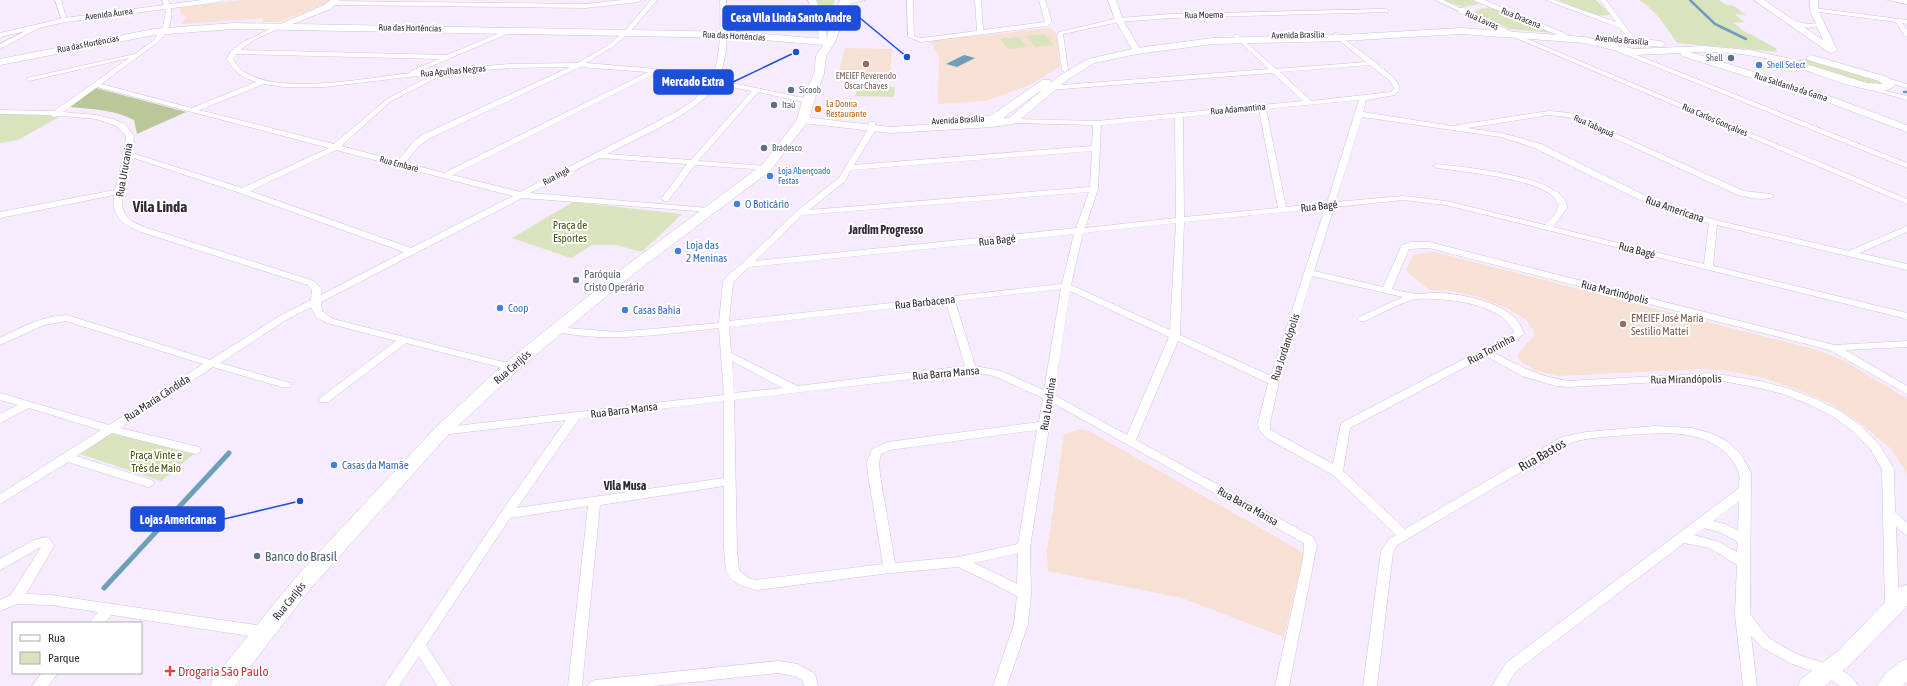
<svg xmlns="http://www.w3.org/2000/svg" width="1907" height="686" viewBox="0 0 1907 686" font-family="'Asap Condensed',sans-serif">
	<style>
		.education { fill: #f7e1d4 }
		.green { fill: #d9e4be }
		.forest { fill: #bac899 }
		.water { fill: #6e9fb9 }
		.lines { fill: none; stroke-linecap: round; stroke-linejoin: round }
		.stream-far1 { stroke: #6e9fb9; stroke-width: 2.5 }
		.stream { stroke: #6e9fb9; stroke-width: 5 }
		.minor-casing { stroke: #d3c0de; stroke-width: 1 }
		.tertiary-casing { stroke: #d3c0de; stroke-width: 1 }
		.secondary-casing { stroke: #d3c0de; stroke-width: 1 }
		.primary-casing { stroke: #d3c0de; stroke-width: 1 }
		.minor { fill: #fff; fill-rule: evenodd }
		.tertiary { fill: #fff; fill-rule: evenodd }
		.secondary { fill: #fff; fill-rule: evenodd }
		.primary { fill: #fff; fill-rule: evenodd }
		.service-dot { fill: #5c6f8a; stroke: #fff; stroke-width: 1.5 }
		.education-dot { fill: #8d6e63; stroke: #fff; stroke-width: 1.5 }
		.shop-dot { fill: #3f7fe0; stroke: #fff; stroke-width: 1.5 }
		.food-dot { fill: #e8710a; stroke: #fff; stroke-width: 1.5 }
		.worship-dot { fill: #6b7280; stroke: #fff; stroke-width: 1.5 }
		.health-dot { fill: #e0444e; stroke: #fff; stroke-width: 1.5 }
		.labels { text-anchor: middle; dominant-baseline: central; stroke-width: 4; stroke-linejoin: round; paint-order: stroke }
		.far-street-label { font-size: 9px; fill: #312a36; stroke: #fff }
		.far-service-label { font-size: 9px; fill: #4e5e75; stroke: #fff; text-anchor: start }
		.far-shop-label { font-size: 9px; fill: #366cbe; stroke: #fff; text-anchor: start }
		.far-education-label { font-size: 9px; fill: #785e54; stroke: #fff }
		.far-food-label { font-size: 9px; fill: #c56008; stroke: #fff; text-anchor: start }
		.street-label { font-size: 11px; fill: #312a36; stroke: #fff }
		.shop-label { font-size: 11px; fill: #366cbe; stroke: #fff; text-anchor: start }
		.park-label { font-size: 11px; fill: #46550a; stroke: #fff }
		.worship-label { font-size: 11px; fill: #5b616d; stroke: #fff; text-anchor: start }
		.education-label { font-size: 11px; fill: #785e54; stroke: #fff; text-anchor: start }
		.neighbourhood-label { font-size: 12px; font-weight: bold; fill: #312a36; stroke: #fff }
		.near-street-label { font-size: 13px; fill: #312a36; stroke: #fff }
		.near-service-label { font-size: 13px; fill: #4e5e75; stroke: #fff; text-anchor: start }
		.near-health-label { font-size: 13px; fill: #be3a42; stroke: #fff; text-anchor: start }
		.district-label { font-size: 15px; font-weight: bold; fill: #312a36; stroke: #fff }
		.leader { fill: none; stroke: #1d4ed8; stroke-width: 1.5 }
		.callout-dot { fill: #1d4ed8; stroke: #fff; stroke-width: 1.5 }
		.callout { fill: #1d4ed8; stroke: #1d4ed8; stroke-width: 1.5 }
		.callout-label { font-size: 12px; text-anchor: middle; font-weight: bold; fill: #fff }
	</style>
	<rect width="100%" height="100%" fill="#f7ebfe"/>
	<g class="education">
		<path d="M241,0h88l-4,4 -45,18h-17v-4l-81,6 5,-8 -6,-1 -1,-7z"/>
		<path d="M1049,28l7,4 4,34 -28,18 -46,17 -48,3 1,-48 -9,-15z"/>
		<path d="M845,48l47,1 -2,30h-53z"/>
		<path d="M1434,252l383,98 26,10 64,39v74l-17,-25 -30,-25 -31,-20 -23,-10 -45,-16 -32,-6 -26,-2 -146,7 -20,-5 -14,-8 -6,-6 3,-6 14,-15 -1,-7 -8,-10 -16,-10 -30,-12 -32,-7h-18l-23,-19 7,-16z"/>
		<path d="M1079,429l10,2 215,122 -20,84 -102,-39 -134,-27 -1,-20 17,-116z"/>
	</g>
	<g class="green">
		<path d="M816,0h19l-9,22z"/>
		<path d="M1442,0h29l8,4 -16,3z"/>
		<path d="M1558,0h38l14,14c-12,6 -40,-9 -52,-14z"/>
		<path d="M1639,0h80l7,5 8,1 12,9 -11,-1 9,8 -10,1 8,7 34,18 1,4 -100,-9c-11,-16 -21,-33 -38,-43z"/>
		<path d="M1484,8l10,1 58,24 -42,-4 -38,-17z"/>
		<path d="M1045,34l9,11 -19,2 -9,-11z"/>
		<path d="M1019,37l8,10 -19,2 -8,-10z"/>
		<path d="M1801,59l9,1 71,22 1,2 -7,2 -78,-25z"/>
		<path d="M858,87h37l-1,10 -39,-1z"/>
		<path d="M0,113l61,3 -43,24 -18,3z"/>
		<path d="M573,202l109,12 -40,38 -26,-7h-24l-21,13 -59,-20z"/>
		<path d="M112,433l82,21 -33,27 -81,-27z"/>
	</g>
	<path class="forest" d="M96,88l90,24 -49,22 -3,-14c-18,-10 -43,-11 -64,-13z"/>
	<path class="water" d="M964,55l11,3 -18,9 -11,-3z"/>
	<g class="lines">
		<g class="stream-far1">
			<path d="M1690,0l25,24 31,15"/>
			<path d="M1904,92h3"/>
		</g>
		<path class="stream" d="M104,588l125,-135"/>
		<defs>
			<g id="minor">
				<path d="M55,0h6l6,21 -5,-1z"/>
				<path d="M162,0h6c7,16 2,30 -10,42l-57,42 91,24 64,-26c-14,-5 -22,-10 -29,-23l4,-8 12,-9 37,-18 3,2 -1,1 -28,13 -14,10 207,5 62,-26 2,1v2l-93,40 91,-8 69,-1 30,-18 16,-13 27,-32h6l-29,34 -16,13 -26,16 70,6 56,10c9,-25 9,-52 8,-79h6c1,26 3,56 -8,80l90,19 3,2 -3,2 -50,-11 -60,69 68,5h3v4l-74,-5 -27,36h-3l-4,-2 26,-35 -88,-6 -69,35 178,15h3v4l-189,-14 -201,104 1,9 11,8 182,46 1,2 -1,2 -4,1 -105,-27 -78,59h-8l-1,-2 1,-2 76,-57 -69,-18 -11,-6 -5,-10 -27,14 -64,42 70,20 1,2 -1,2h-8l-69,-20 -93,61 79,19 2,3 -2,3 -4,1 -83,-21 -36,23 76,24 2,3 -2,3 -4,1 -80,-25 -68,42v-10l101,-64 -72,-22 -29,15v-9l18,-9 -18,-5v-7l109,32 94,-61 -137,-43 -22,4 -44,20v-7c22,-11 42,-22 67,-23l143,45 68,-43 33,-17 1,-10 -4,-5 -167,-53c-19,-9 -29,-13 -27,-37l-114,23v-6l115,-22 9,-36 2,-18 -9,-10 -21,-7 -34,-3 -8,1 -3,-2 -51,-1v-4l54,1 75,-53 -100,23 -3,-2 1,-1 108,-24 19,-14 9,-13 3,-16zM236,54l203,5 -28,12 -1,2c-40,5 -127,21 -162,1 -7,-3 -11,-9 -15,-15zM570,67l-148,68 -10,8 -14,18 -57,-15 50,-45 49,-25v-2l69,-6zM580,67l68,5 -204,101 -39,-10 13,-16 10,-8zM656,73l54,10 -15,16 -17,12 -158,81 -68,-17zM434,74l-47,25 -53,45 -135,-34 65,-26 21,3h39zM716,84l36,7 -61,69 -84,-6c29,-16 94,-42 109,-70zM97,87l232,61 -87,40 -110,-35 2,-17 -9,-12 -12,-5 -17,-4 -33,-3zM336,150l177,46 -102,52 -161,-57zM131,157l109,36 164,59 -83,43 1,-6 -8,-8 -167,-53c-14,-6 -24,-8 -25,-26z"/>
				<path d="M623,0h18l-3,2 -52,6 -252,-3 -3,-2 3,-2 252,3z"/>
				<path d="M852,0h13l-21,5 -3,-2z"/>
				<path d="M907,0h6l1,36 7,2 56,-7 -2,-31h6l2,30 62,-8 -6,-22h6l7,22 -5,4 -126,16 -13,-5z"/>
				<path d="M1435,0h8l21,10 -5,1z"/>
				<path d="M1546,0h8l62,22 -16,-22h6l31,42 -5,1 -12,-15z"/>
				<path d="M1888,0h19v4z"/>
				<path d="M1814,8l93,12v4l-5,-1 5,7v7l-2,-1 -9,-14 -84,-11 -1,-1z"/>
				<path d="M1386,9l2,1v2l-217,6 -52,4 -56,12 5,36 -3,2 -3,-2 -5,-35 2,-3 60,-14 52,-4z"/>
				<path d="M1789,20l19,4 13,-1 3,2 -16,3 -21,-5 -1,-1z"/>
				<path d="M37,25l5,1 -42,23v-5z"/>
				<path d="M1511,32l396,167v5l-398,-169 -1,-1z"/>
				<path d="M1336,33l39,29 20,17 5,9 -5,7 -29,5 -3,12 89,14 97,-15 20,2 175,78 26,3 4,2c-7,6 -27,1 -36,-1l-170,-78 -19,-2 -82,13 35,5 39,11 115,57 59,19 134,31 58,-25v6l-48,21 48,11v6l-190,-45 -4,41 194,47v6l-461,-114 -43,-5 -69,7 -20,64 69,16 19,-42 9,-3h18l405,103 73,-4v6l-62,3 62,36v8l-77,-44 -401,-102 -20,1 -17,40c8,2 16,4 24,5 9,0 19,-2 28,-1 26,3 72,11 80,41l-31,18c25,14 47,25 76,29l142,-8 49,8 30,8 26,10 24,12 21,15 18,18 15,25 1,43 12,11v12l-4,-2 -7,-6 3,80 -2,4 -5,1 -5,-1 -2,-4 -3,-138 -11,-19 -18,-19 -21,-15 -24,-12 -25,-10 -23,-6 -49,-9 -142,8 -13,-1 -34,-10 -36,-20 -136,72 -7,43 62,58 157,-92 24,-5 69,-6 37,2 21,6 15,8 12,11 11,20 -1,141c7,9 13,19 22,26 9,6 21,12 30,16 17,6 48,12 56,30h-18l-16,-11 -32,-11 -29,-16 -12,-12 6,50h-14l-8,-72 2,-49 -27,-17 -26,-5 -168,128 -9,15h-15l14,-23 233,-175c0,-4 1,-11 0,-15 -2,-7 -8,-15 -13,-20 -26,-25 -66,-20 -99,-18 -19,2 -39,2 -57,8l-173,102 -4,7 -16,134h-14l18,-135 8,-12 7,-4 -63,-60 -65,-36 -9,-9 -1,-7 10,-40 -90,-42 -42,99 177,97 4,8 -28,141h-14l28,-127 1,-16 -251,-140 -4,20 2,2 -2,3 -19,119 1,47 -3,30 -21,62h-14l21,-62 3,-28 -27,-14 -32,-15 -68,6 -133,17c-12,-3 -22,-5 -29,-15 -6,-8 -4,-75 -4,-89l-124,19 -18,181h-14l20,-180 -78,12 -84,127 26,41h-15l-18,-30 -20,30h-15l118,-175 64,-91 -124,15 -4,-1 -2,-3 2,-3 286,-33 -5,-67c-49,5 -100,14 -150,6 -5,-1 -13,-1 -17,-5l2,-2 63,5 102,-9 4,-41 5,-7 15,-12 54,-52 42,-33 29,-49 1,-7h6l1,7 -22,36 238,-19 1,-21 -81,-2 -21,-5 4,-2 17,3 85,2 206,-20 -30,-28 -237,18 -3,-2 3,-2 233,-18 -34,-32 -1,-1 3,-2 39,35 90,-7 -32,-26 -1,-1zM1370,65l20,16 4,7 -3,4 -80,9 -31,-29zM1359,100l-32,103 -41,4 -20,-98zM1259,110l19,98 -94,9 -1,-100zM1362,117l139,20 34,11 115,57 59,18 -5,41 -151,-37 14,-19c0,-32 -106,-41 -130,-44l-4,2 4,2c29,4 96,10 117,29 2,2 3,6 5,8l-3,8 -11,12 -99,-24 -43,-5 -68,6zM1175,118l1,100 -91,10 13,-39 3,-64zM1092,151l-2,36 -281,23 36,-29 6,-11zM1089,192l-13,36 -321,33 47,-46zM1325,208l-54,168 -91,-41 4,-113zM1176,223l-6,107 -99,-45 12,-52zM1074,234l-12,50 -333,37 4,-39 16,-15zM1312,276l91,21 -44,20 -2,2 2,2h6c11,-5 41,-21 51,-22 25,-2 90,4 98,34l-173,90 -8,41 -57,-31 -6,-4v-6l9,-41zM1061,289l-17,101 -43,-19 -26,-5 -20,-65zM1070,291l99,46 -42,98 -73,-40zM946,302l19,64 -168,20 -66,-33 -2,-26zM732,361l51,27 -49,5zM971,372l23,4 49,22 -4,24 -151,20 -16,7 -5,13 1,13 15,89 -126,16 -9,-2 -9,-8 -2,-20 -3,-150zM724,401v77l-207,30 62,-89zM1037,430l-19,114 -59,13 -64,6 -15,-88 -1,-13 2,-8 9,-4zM1739,501l-1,30 -10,-6 -15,-4zM1704,528l16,4 18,10 -1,10 -18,-10 -25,-7zM1018,553l-1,31 -43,-21z"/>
				<path d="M1619,48l288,115v5l-290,-117 -1,-1z"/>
				<path d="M1883,77l24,7v4l-26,-8 -1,-1z"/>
				<path d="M1865,86l42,10v4l-42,-12z"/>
				<path d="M46,537l4,2 4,7 -28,48 25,1 212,31 5,2 2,4 -2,4 -5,2 -151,-23 -8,8h-15l9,-11 -47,-7 -34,-1 -17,7v-11l11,-5 30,-48 -41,23v-11l34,-19z"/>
				<path d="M778,661l20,3 17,10 3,12h-14l-1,-5 -8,-5 -17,-3 -124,13h-66l2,-4 5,-2z"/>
				<path d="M42,673h16l-10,13h-16z"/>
			</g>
			<g id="tertiary">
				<path d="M202,0h21l-4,2 -154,20 -65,15v-4l65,-15z"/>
				<path d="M331,0h9l-10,9 -47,19 -7,-2 48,-21z"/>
				<path d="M808,0h8l9,23 2,17h6v4h-10l-4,-2 -2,-19z"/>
				<path d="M1108,0h8l7,20 18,31 -1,2 -7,-2 -18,-31z"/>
				<path d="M1473,0h11l85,35 -7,2z"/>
				<path d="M1458,8h6l50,25 -7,2 -49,-23z"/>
			</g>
			<g id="secondary">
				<path d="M1754,0h10l59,40 -13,-30v-10h8v10l19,40 -5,3 -5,-2z"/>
				<path d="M234,23l506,9 83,7 5,3 -5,3 -83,-7 -506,-9 -80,6 -154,30v-6l154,-30z"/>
				<path d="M1461,28l124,9 49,12 70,-3 45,4 38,8 80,25 16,1 -4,-3 -71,-21 -2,-2 5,-3 76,22 8,8c-7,8 -19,6 -29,4 -27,-5 -55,-18 -82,-26 -29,-9 -64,-12 -94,-11l134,42 83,31v7l-91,-34 -134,-42 -1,-3 -47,2 -49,-12 -124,-9 -120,7 -128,3 -76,10 -43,9 -27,17 -51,43 -4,1 -20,3 -101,6 -88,-10 -5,-3 5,-3 88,10 91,-6 -2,-2 1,-2 11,-2 50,-35h8l1,2 -1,2 -50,36 9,-2 50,-42 29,-17 49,-11 76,-10 128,-3z"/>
				<path d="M1609,36l52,5 5,3 -5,3 -55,-6 -2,-2z"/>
				<path d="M1907,585v21l-56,58 -26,22h-27l3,-7 36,-27 63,-65z"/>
				<path d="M1907,659v23l-5,4h-25c6,-11 18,-23 30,-27z"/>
			</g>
			<path id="primary" d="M840,0h10l-1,6 -14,36 -9,14 -2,18 -10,27 -5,19 -39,51 -134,101 -73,60 -46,39 -69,64 -137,153 -76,98h-25l3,-7 84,-103 139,-149 69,-64 121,-97 136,-101 35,-45 5,-19 12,-27 2,-18 9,-14z"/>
		</defs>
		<use href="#minor" class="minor-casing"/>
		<use href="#tertiary" class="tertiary-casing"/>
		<use href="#secondary" class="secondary-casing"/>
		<use href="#primary" class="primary-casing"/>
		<use href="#minor" class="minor"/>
		<use href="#tertiary" class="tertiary"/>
		<use href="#secondary" class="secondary"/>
		<use href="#primary" class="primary"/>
	</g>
	<g class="service-dot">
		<circle cx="1731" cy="58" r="4"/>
		<circle cx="791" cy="90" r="4"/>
		<circle cx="774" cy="105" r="4"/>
		<circle cx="764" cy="148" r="4"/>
		<circle cx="257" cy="556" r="4"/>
	</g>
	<g class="education-dot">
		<circle cx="866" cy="64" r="4"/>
		<circle cx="1623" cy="324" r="4"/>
	</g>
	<g class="shop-dot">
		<circle cx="1759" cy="65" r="4"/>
		<circle cx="770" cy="176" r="4"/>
		<circle cx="737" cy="204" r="4"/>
		<circle cx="678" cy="251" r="4"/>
		<circle cx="500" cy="308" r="4"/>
		<circle cx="625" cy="310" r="4"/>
		<circle cx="334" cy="465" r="4"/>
	</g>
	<circle class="food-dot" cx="818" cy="109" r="4"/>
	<circle class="worship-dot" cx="576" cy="280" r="4"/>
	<path class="health-dot" d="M168 665h4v4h4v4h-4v4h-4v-4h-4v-4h4z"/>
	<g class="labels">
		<g class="far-street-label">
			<text transform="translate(109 14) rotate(-7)">Avenida Áurea</text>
			<text transform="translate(1204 15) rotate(-1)">Rua Moema</text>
			<text transform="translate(1521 18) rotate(22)">Rua Dracena</text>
			<text transform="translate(1482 20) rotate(24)">Rua Lavras</text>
			<text transform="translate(410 28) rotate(1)">Rua das Hortências</text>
			<text transform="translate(1298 35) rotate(-1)">Avenida Brasília</text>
			<text transform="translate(734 36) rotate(3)">Rua das Hortências</text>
			<text transform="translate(1622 40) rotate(5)">Avenida Brasília</text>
			<text transform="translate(88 44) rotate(-11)">Rua das Hortências</text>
			<text transform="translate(453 71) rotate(-5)">Rua Agulhas Negras</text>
			<text transform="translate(1791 87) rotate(18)">Rua Saldanha da Gama</text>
			<text transform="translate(1238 109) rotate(-5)">Rua Adamantina</text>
			<text transform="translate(958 120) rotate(-3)">Avenida Brasília</text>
			<text transform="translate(1715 120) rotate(23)">Rua Carlos Gonçalves</text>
			<text transform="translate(1594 126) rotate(24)">Rua Tabapuã</text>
			<text transform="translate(399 164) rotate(15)">Rua Embaré</text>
			<text transform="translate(556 176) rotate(-28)">Rua Ingá</text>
		</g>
		<g class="far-service-label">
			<text x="1723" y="58" text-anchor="end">Shell</text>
			<text x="799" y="90">Sicoob</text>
			<text x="782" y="105">Itaú</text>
			<text x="772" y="148">Bradesco</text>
		</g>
		<g class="far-shop-label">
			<text x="1767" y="65">Shell Select</text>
			<text x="778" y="171">Loja Abençoado<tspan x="778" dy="10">Festas</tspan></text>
		</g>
		<g class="far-education-label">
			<text x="866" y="76">EMEIEF Reverendo<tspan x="866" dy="10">Oscar Chaves</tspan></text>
		</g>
		<g class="far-food-label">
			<text x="826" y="104">La Donna<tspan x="826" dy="10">Restaurante</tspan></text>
		</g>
		<g class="street-label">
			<text transform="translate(124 170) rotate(-80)">Rua Urucania</text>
			<text transform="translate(1319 206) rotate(-6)">Rua Bagé</text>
			<text transform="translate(1675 209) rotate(19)">Rua Americana</text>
			<text transform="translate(997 240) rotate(-6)">Rua Bagé</text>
			<text transform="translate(1637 250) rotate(14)">Rua Bagé</text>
			<text transform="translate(1615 292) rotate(14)">Rua Martinópolis</text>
			<text transform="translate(925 302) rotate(-6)">Rua Barbacena</text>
			<text transform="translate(1285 347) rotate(-72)">Rua Jordanópolis</text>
			<text transform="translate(1491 349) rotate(-28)">Rua Torrinha</text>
			<text transform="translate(512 367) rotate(-41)">Rua Carijós</text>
			<text transform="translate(946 373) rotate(-5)">Rua Barra Mansa</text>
			<text transform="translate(1686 379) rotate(-1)">Rua Mirandópolis</text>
			<text transform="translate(157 398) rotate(-33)">Rua Maria Cândida</text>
			<text transform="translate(1048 404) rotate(-81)">Rua Londrina</text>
			<text transform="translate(624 410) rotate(-7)">Rua Barra Mansa</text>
			<text transform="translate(1248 506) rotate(29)">Rua Barra Mansa</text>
			<text transform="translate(289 601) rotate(-51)">Rua Carijós</text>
		</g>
		<g class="shop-label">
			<text x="745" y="204">O Boticário</text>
			<text x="686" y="245">Loja das<tspan x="686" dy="13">2 Meninas</tspan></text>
			<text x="508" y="308">Coop</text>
			<text x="633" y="310">Casas Bahia</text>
			<text x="342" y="465">Casas da Mamãe</text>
		</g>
		<g class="park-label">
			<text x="570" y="225">Praça de<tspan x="570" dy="13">Esportes</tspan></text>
			<text x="156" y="455">Praça Vinte e<tspan x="156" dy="13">Três de Maio</tspan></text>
		</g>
		<g class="worship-label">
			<text x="584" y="274">Paróquia<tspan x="584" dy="13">Cristo Operário</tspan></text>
		</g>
		<g class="education-label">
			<text x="1631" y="318">EMEIEF José Maria<tspan x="1631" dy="13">Sestilio Mattei</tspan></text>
		</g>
		<g class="neighbourhood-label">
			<text x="886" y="230">Jardim Progresso</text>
			<text x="625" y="486">Vila Musa</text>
		</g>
		<g class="near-street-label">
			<text transform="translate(1542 455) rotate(-30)">Rua Bastos</text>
		</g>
		<g class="near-service-label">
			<text x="265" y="556">Banco do Brasil</text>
		</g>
		<g class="near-health-label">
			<text x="178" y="671">Drogaria São Paulo</text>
		</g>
		<g class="district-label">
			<text x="160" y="206">Vila Linda</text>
		</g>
	</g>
	<path class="leader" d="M907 57L860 18M796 52L733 82M300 501L224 519"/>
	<g class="callout-dot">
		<circle cx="907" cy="57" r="4"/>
		<circle cx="796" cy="52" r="4"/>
		<circle cx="300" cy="501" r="4"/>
	</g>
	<g class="callout">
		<rect x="723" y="6" width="137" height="24" rx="4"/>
		<rect x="654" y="70" width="79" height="24" rx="4"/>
		<rect x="131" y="507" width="93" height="24" rx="4"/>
	</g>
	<g class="callout-label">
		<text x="791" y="22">Cesa Vila Linda Santo Andre</text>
		<text x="693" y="86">Mercado Extra</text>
		<text x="178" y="524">Lojas Americanas</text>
	</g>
	<rect x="12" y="622" width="130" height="52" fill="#ffffff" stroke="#adaaaf"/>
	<rect x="20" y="635" width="20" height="6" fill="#ffffff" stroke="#adaaaf"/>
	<text x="48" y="642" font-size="12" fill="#312a36">Rua</text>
	<rect x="20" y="652" width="20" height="12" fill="#d9e4be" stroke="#adaaaf"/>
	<text x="48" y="662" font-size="12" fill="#312a36">Parque</text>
</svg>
